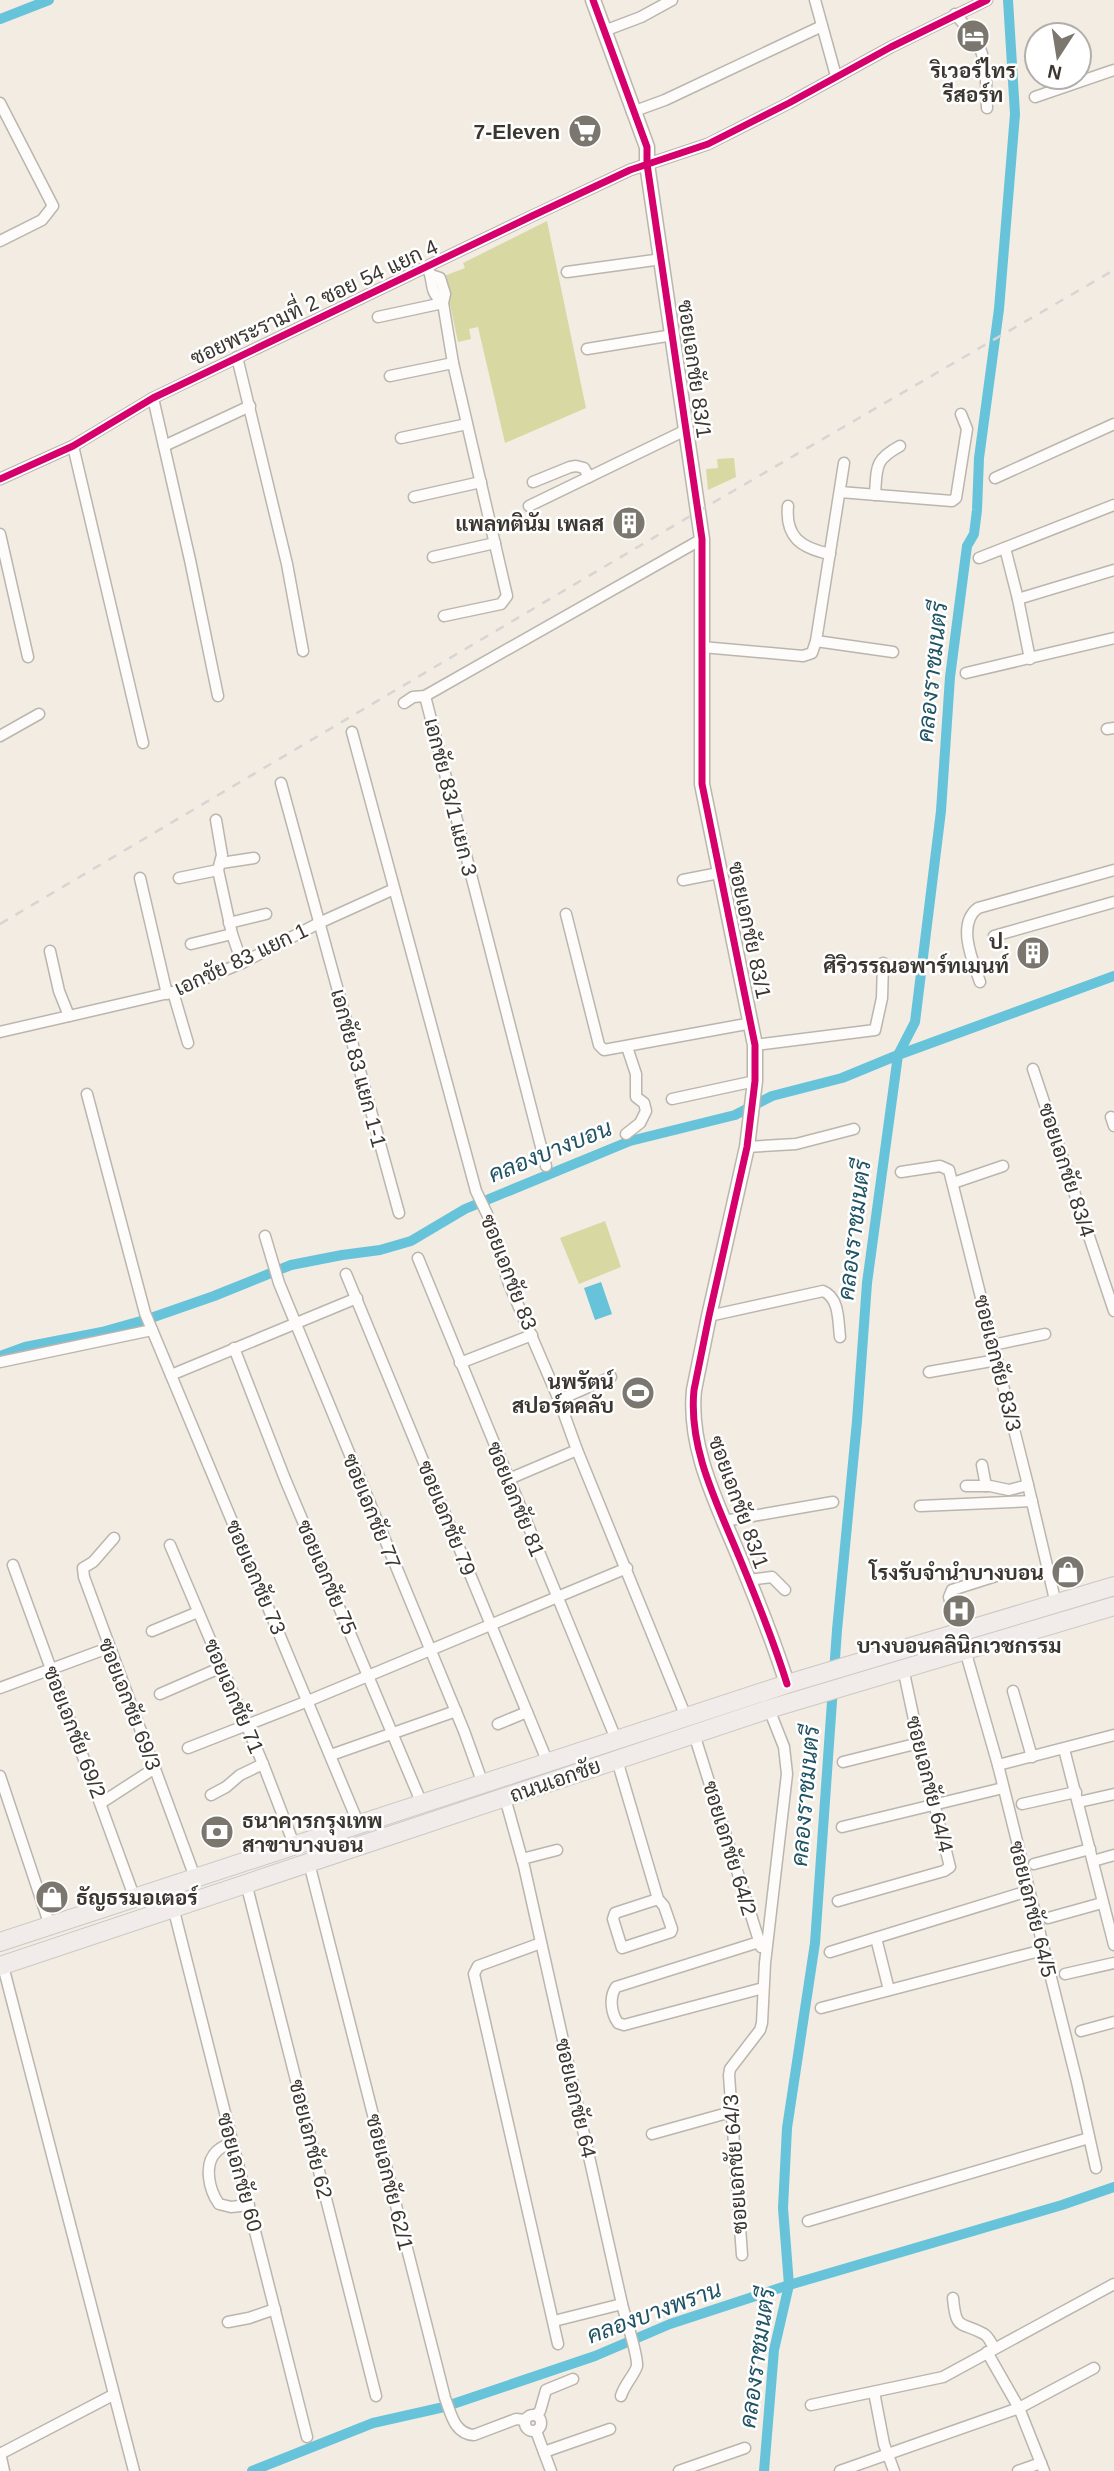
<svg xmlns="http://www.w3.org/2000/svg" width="1114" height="2471" viewBox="0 0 1114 2471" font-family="Arial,Sarabun,sans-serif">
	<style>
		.green { fill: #d8d8a3 }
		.water { fill: #66c3da }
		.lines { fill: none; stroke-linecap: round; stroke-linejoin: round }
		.canal { stroke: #66c3da; stroke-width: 10 }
		.minor-casing { stroke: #bab6ae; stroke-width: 13 }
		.tertiary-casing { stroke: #bab6ae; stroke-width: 17 }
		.primary-casing { stroke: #cbc8c3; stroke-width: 20 }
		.minor { stroke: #fdfcfb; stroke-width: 10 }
		.tertiary { stroke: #fdfcfb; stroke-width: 14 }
		.primary { stroke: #f1ebea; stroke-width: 18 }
		.rail { stroke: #d7d5d3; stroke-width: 2.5; stroke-dasharray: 9 9; stroke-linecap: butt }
		.cycleway-casing { stroke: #fff; stroke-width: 11 }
		.cycleway { stroke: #d6006c; stroke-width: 7 }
		.labels { text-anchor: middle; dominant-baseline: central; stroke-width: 5; stroke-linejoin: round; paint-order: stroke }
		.poi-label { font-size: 21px; font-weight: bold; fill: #3b3730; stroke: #fff; text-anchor: end }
		.street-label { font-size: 21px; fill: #3b3730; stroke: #fff }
		.water-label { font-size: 23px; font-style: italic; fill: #205464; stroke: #fff }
	</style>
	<rect width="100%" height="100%" fill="#f2ece2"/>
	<g class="green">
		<path d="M547,221l39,187 -81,35 -27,-116 -9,2 2,10 -13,3 -14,-66 21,-8 -2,-5z"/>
		<path d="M734,458l2,19 -28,13 -2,-21 12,-1 -1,-9z"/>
		<path d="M605,1221l16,46 -42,17 -19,-46z"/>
	</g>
	<path class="water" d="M601,1282l11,32 -17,6 -11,-32z"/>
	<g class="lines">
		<g class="canal">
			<path d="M0,19l49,-19"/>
			<path d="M0,1356l25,-9 77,-15 46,-13 66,-23 77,-31 51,-10 38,-5 31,-9 54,-32 165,-68 105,-26 37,-19 70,-18 56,-23 216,-79"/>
			<path d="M252,2471l121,-48 71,-16 151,-51 75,-32 119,-39 273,-80 52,-18"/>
			<path d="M764,2471l10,-121 15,-65 -6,-77 4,-80 28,-185 22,-313 20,-209 10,-138 31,-228 17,-33 26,-211 9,-134 17,-131 7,-12 3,-24 2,-52 20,-149 16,-195 -7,-114"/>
		</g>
		<defs>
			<g id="minor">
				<path d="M815,0l21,76"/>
				<path d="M955,14c34,37 30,47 32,94"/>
				<path d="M604,31l37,-14 31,-17"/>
				<path d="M1035,97l79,-27"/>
				<path d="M0,103l53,103 -11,14 -42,21"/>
				<path d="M632,112l33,-12 157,-74"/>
				<path d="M428,269c7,14 -1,20 15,34"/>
				<path d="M567,272l95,-13"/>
				<path d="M431,275l9,3 5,16 -2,9 10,60 54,233 -6,8 -57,12"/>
				<path d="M378,317l65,-14"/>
				<path d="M587,349l86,-14"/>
				<path d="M237,357l50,207 16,87"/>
				<path d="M390,376l63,-13"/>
				<path d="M153,398l37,162 28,136"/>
				<path d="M401,438l66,-14"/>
				<path d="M73,446l70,297"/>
				<path d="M164,446l86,-40"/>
				<path d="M995,478l119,-54"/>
				<path d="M0,479l73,-33 80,-48 379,-182 98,-46 78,-26 81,-41 102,-56 96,-47"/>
				<path d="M533,482l37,-15 6,-1 8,2 5,9"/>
				<path d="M840,492l112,9 4,-3 11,-69 -6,-15"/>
				<path d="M875,495c2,-28 -1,-35 25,-49"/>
				<path d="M414,497l67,-15"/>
				<path d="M529,506l157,-76"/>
				<path d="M788,506c-3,31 13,42 42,48"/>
				<path d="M0,534l28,123"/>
				<path d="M1005,548l13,51 96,-29"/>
				<path d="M433,557l62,-14"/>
				<path d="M979,558l135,-53"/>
				<path d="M1018,599l12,60"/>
				<path d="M816,641l77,11"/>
				<path d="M702,647l101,9 9,-3 4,-12 28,-178"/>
				<path d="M966,673l148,-35"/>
				<path d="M425,696l121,470"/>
				<path d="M404,703l9,-6 12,-1 277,-157"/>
				<path d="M1107,729l7,-1"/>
				<path d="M352,732l124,459 12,25 21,68 50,116 18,50 109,267"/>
				<path d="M0,736l39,-22"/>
				<path d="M281,783l118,430"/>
				<path d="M221,863l33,-5"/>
				<path d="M218,870l14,64 10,29"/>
				<path d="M140,878l27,116"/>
				<path d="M179,878l39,-8 4,-15 -6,-35"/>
				<path d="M683,880l36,-7"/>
				<path d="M566,914l33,131 5,5 148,-27"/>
				<path d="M229,923l37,-9"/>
				<path d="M994,936l120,-34"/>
				<path d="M191,944l41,-10"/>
				<path d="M50,951l9,40 10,25"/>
				<path d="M980,982c-7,-20 -24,-58 -2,-74l136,-38"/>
				<path d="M173,992l15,51"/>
				<path d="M0,1032l173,-40 69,-29 77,-40 75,-34"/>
				<path d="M755,1045l120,-15 7,-32 1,-35"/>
				<path d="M1033,1069l81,242"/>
				<path d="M87,1094l58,219 214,512"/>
				<path d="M672,1099l83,-18"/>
				<path d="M1111,1117l3,9"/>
				<path d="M626,1134l14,-11 6,-12 -2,-8 -8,-6v-23l-9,-27"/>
				<path d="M747,1147l49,-3 58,-15"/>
				<path d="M901,1172l39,-6 9,4 79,315 28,119"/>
				<path d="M953,1183l50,-17"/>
				<path d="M265,1236l14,47 185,448 19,53"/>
				<path d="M418,1258l198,481"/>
				<path d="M346,1274l202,489"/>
				<path d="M709,1316l114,-25c17,7 15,31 17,46"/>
				<path d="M993,1345l52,-11"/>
				<path d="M234,1348l51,131 137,325"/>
				<path d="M0,1362l152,-32"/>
				<path d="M460,1363l72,-28"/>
				<path d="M929,1372l68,-12"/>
				<path d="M171,1375l186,-77"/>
				<path d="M559,1400l52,-23"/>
				<path d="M982,1465l4,21"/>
				<path d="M509,1479l68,-29"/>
				<path d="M966,1486h24l19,4 19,-5"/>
				<path d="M920,1506l112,-5"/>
				<path d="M724,1521l109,-19"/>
				<path d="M114,1538l-21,24 -10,6 1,9 112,303"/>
				<path d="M170,1545l93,219 32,83"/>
				<path d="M13,1565l122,334"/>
				<path d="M749,1580l23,-3 13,13"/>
				<path d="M152,1631l46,-19"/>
				<path d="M958,1632l-9,-35 3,-7 44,-14"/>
				<path d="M965,1650l33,115 79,317 19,86"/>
				<path d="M0,1688l108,-40"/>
				<path d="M1013,1691l19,66"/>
				<path d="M160,1694l62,-27"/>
				<path d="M498,1724l29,-12"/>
				<path d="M694,1734l67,213"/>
				<path d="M188,1748l120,-47 319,-133"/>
				<path d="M1064,1749l50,196"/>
				<path d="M331,1755l125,-44"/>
				<path d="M617,1760l41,139 6,7 8,23 -1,3 -49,16 -9,-29 2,-6 43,-14"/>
				<path d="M843,1762l76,-19"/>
				<path d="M998,1765l116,-30"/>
				<path d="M0,1776l50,150"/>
				<path d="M211,1795l15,-8 14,-12 23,-11"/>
				<path d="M505,1798l19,68 98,438c3,13 16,50 15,62 -2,8 -13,19 -16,30"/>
				<path d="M1079,1802l35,-8"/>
				<path d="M101,1803l54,-35"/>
				<path d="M1022,1804l54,-12"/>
				<path d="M842,1827l161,-39"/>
				<path d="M522,1859l35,-9"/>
				<path d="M1093,1861l21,-6"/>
				<path d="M309,1863l136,535c6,15 9,36 29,37l42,-16 9,1"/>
				<path d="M1034,1864l56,-15"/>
				<path d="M246,1883l130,513"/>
				<path d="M838,1901l106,-30 6,-4 -31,-124 -16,-75"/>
				<path d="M173,1907l134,530"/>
				<path d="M1048,1918l54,-15"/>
				<path d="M876,1938l13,52"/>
				<path d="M759,1942l-143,45c-7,10 -5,26 2,36l6,2 139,-37"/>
				<path d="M541,1943l-63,23 -4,8 84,370"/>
				<path d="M830,1952l198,-61"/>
				<path d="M3,1966l131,505"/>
				<path d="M1065,1974l49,-11"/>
				<path d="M821,2008l222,-58"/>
				<path d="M1081,2031l33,-9"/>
				<path d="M652,2134l79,-22"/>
				<path d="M232,2142c-5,3 -11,5 -15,9 -14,13 -8,39 2,53l12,3 18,-2"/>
				<path d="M808,2221l281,-83"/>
				<path d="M742,2255l-13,-180 1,-6 30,-39 2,-7 3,-60 22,-189 -3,-27 -15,-38"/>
				<path d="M953,2298c3,34 8,23 31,36 5,3 7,9 10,14"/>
				<path d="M554,2321l68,-17"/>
				<path d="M228,2322l21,-4 26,-9"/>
				<path d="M987,2352l32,56 25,63"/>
				<path d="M874,2392l10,52 10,27"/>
				<path d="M811,2405l132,-28 171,-93"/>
				<circle cx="533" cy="2423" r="8"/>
				<path d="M536,2415l4,-4 6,-21 27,-11"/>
				<path d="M536,2431l15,40"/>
				<path d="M544,2452l66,-23"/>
				<path d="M0,2453l4,18"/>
				<path d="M0,2454l113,-59"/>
				<path d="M679,2471l66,-23"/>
				<path d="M840,2471l179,-63 75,-40"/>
				<path d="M1018,2471l23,-8"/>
			</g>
			<path id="tertiary" d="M593,0l54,147v17l55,375v245l53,261v36l-8,66 -38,169 -15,74c-6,59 24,115 46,169 17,41 34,83 47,125"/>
			<g id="primary">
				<path d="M0,1942l787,-258 327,-98"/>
				<path d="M0,1966l769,-257 345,-103"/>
			</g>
		</defs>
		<use href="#minor" class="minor-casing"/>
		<use href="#tertiary" class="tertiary-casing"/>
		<use href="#primary" class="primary-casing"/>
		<use href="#minor" class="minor"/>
		<use href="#tertiary" class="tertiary"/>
		<use href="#primary" class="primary"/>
		<path class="rail" d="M0,924l697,-412 417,-242"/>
		<defs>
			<g id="cycleway">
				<path d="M593,0l54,147v17l55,375v245l53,261v36l-8,66 -38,169 -15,74c-6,59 24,115 46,169 17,41 34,83 47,125"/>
				<path d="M0,479l73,-33 80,-48 379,-182 98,-46 78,-26 81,-41 102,-56 96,-47"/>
			</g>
		</defs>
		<use href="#cycleway" class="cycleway-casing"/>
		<use href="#cycleway" class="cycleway"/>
	</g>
	<defs>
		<symbol id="hotel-disc" viewBox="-11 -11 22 22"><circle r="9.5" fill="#7b766e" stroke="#fff"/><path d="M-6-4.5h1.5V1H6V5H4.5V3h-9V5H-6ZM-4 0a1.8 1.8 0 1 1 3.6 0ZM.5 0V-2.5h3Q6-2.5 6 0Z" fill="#fff"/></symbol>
		<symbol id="supermarket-disc" viewBox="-11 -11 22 22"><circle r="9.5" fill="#7b766e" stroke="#fff"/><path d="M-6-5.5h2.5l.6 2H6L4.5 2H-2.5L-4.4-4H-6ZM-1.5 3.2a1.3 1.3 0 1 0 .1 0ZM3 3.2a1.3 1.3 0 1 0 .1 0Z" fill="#fff"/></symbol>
		<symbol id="building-disc" viewBox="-11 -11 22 22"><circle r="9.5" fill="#7b766e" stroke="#fff"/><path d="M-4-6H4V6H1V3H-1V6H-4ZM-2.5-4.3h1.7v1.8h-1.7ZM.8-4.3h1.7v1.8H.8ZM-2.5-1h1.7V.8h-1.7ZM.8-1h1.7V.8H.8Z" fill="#fff"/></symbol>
		<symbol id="stadium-disc" viewBox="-11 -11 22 22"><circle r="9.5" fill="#7b766e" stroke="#fff"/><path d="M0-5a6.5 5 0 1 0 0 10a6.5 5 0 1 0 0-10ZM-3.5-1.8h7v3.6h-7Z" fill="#fff"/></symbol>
		<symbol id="shop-disc" viewBox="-11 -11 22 22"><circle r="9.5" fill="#7b766e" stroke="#fff"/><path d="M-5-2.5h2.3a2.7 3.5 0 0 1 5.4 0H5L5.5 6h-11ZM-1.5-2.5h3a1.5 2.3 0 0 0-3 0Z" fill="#fff"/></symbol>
		<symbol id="hospital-disc" viewBox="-11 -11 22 22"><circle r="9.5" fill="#7b766e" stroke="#fff"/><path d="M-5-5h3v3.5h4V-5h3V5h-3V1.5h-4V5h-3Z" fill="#fff"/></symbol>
		<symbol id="bank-disc" viewBox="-11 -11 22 22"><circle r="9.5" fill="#7b766e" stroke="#fff"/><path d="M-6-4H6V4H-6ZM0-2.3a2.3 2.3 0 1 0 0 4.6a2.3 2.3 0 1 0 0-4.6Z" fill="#fff"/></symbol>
	</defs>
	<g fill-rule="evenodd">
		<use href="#hotel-disc" x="954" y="17" width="38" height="38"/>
		<use href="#supermarket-disc" x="566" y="112" width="38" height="38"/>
		<use href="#building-disc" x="610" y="504" width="38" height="38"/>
		<use href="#building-disc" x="1014" y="934" width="38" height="38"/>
		<use href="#stadium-disc" x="619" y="1374" width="38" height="38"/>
		<use href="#shop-disc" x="1049" y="1553" width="38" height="38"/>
		<use href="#hospital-disc" x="940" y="1592" width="38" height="38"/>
		<use href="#bank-disc" x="198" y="1813" width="38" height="38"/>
		<use href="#shop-disc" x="33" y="1878" width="38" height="38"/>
	</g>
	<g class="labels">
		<g class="poi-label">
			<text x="973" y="70" text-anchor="middle">ริเวอร์ไทร<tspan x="973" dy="24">รีสอร์ท</tspan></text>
			<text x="560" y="131">7-Eleven</text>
			<text x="604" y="523">แพลทตินัม เพลส</text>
			<text x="1009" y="941">ป.<tspan x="1009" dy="24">ศิริวรรณอพาร์ทเมนท์</tspan></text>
			<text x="614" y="1381">นพรัตน์<tspan x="614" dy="24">สปอร์ตคลับ</tspan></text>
			<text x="1044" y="1572">โรงรับจำนำบางบอน</text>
			<text x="959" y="1645" text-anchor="middle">บางบอนคลินิกเวชกรรม</text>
			<text x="242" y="1820" text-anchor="start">ธนาคารกรุงเทพ<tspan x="242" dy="24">สาขาบางบอน</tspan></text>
			<text x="76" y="1897" text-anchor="start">ธัญธรมอเตอร์</text>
		</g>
		<g class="street-label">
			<text transform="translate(314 302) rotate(-25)">ซอยพระรามที่ 2 ซอย 54 แยก 4</text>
			<text transform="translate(695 369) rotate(82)">ซอยเอกชัย 83/1</text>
			<text transform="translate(451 797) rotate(76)">เอกชัย 83/1 แยก 3</text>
			<text transform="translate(750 930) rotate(78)">ซอยเอกชัย 83/1</text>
			<text transform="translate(241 959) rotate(-25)">เอกชัย 83 แยก 1</text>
			<text transform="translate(359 1068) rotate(75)">เอกชัย 83 แยก 1-1</text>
			<text transform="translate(1067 1170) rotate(72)">ซอยเอกชัย 83/4</text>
			<text transform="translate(509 1272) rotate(69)">ซอยเอกชัย 83</text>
			<text transform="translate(998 1363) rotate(76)">ซอยเอกชัย 83/3</text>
			<text transform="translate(516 1499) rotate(68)">ซอยเอกชัย 81</text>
			<text transform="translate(739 1502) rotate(70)">ซอยเอกชัย 83/1</text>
			<text transform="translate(372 1511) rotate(68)">ซอยเอกชัย 77</text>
			<text transform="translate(447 1518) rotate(68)">ซอยเอกชัย 79</text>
			<text transform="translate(256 1577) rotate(67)">ซอยเอกชัย 73</text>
			<text transform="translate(327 1577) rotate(67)">ซอยเอกชัย 75</text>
			<text transform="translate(234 1696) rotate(67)">ซอยเอกชัย 71</text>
			<text transform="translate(130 1704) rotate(69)">ซอยเอกชัย 69/3</text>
			<text transform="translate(75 1732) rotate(69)">ซอยเอกชัย 69/2</text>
			<text transform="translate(555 1780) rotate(-19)">ถนนเอกชัย</text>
			<text transform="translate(930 1784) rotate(76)">ซอยเอกชัย 64/4</text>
			<text transform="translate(730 1848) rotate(73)">ซอยเอกชัย 64/2</text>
			<text transform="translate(1033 1909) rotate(76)">ซอยเอกชัย 64/5</text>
			<text transform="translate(576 2098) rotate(77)">ซอยเอกชัย 64</text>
			<text transform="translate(311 2139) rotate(76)">ซอยเอกชัย 62</text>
			<text transform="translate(735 2164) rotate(-94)">ซอยเอกชัย 64/3</text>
			<text transform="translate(240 2172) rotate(75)">ซอยเอกชัย 60</text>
			<text transform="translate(390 2182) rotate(76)">ซอยเอกชัย 62/1</text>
		</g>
		<g class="water-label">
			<text transform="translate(932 672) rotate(-84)">คลองราชมนตรี</text>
			<text transform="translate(550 1151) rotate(-22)">คลองบางบอน</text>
			<text transform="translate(854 1230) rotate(-83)">คลองราชมนตรี</text>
			<text transform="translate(805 1796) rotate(-85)">คลองราชมนตรี</text>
			<text transform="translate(654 2312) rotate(-20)">คลองบางพราน</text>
			<text transform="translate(757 2358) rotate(-82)">คลองราชมนตรี</text>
		</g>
	</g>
	<g transform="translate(1058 56) rotate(192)"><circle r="33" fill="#ffffff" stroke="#b1afac" stroke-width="2"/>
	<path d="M0-5L12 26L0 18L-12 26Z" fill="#7b766e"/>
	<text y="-10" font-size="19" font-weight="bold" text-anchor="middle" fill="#3b3730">N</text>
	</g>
</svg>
